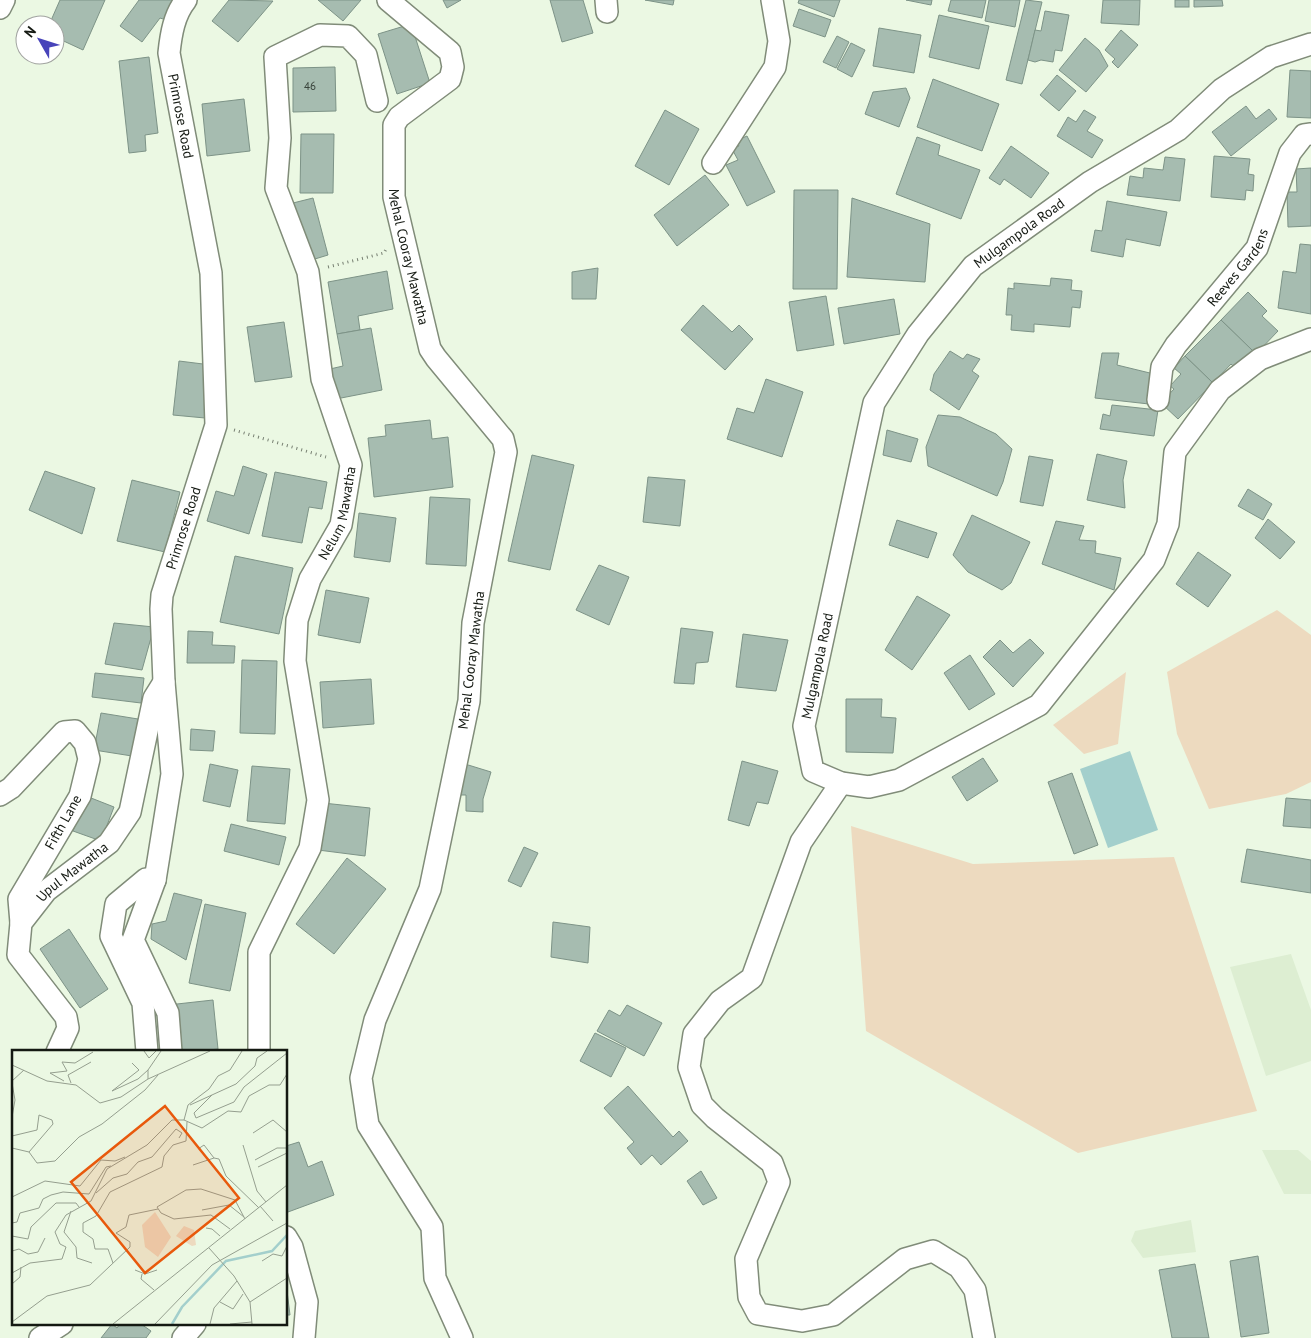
<svg xmlns="http://www.w3.org/2000/svg" width="1311" height="1338" viewBox="0 0 1311 1338" font-family="'PT Sans',sans-serif">
	<style>
		.built { fill: #ddeed2 }
		.green { fill: #eddabf }
		.water { fill: #a3cfcc }
		.building { fill: #a6bcb0; stroke: #7d9387 }
		.lines { fill: none; stroke-linecap: round; stroke-linejoin: round }
		.minor-casing { stroke: #808c79; stroke-width: 24 }
		.path { stroke: #767f71; stroke-width: 3; stroke-dasharray: 1 4; stroke-linecap: butt }
		.minor { stroke: #fff; stroke-width: 21 }
		.labels { text-anchor: middle; dominant-baseline: central; stroke-width: 4.5; stroke-linejoin: round; paint-order: stroke }
		.number-label { font-size: 11px; fill: #38423a }
		.street-label { font-size: 14px; fill: #141912; stroke: #fff }
		.inset-river { fill: none; stroke: #a3cfcc; stroke-width: 2.5 }
		.inset-road { fill: none; stroke: #959f8f; stroke-width: 1 }
		.view { fill: #e8590c; fill-opacity: 0.15; stroke: #e8590c; stroke-width: 2.5 }
		.inset-edge { fill: none; stroke: #141912; stroke-width: 2.5 }
	</style>
	<rect width="100%" height="100%" fill="#ebf8e3"/>
	<g class="built">
		<path d="M1291,954l20,56v51l-45,15 -36,-109z"/>
		<path d="M1262,1150h36l13,11v33h-27z"/>
		<path d="M1191,1220l5,32 -53,6 -12,-17 4,-10z"/>
	</g>
	<g class="green">
		<path d="M1277,610l34,25v147l-25,12 -77,15 -32,-75 -10,-62z"/>
		<path d="M1126,672l-8,72 -34,10 -31,-29z"/>
		<path d="M851,826l122,38 201,-7 83,254 -179,42 -212,-122z"/>
	</g>
	<path class="water" d="M1130,751l28,79 -50,18 -28,-79z"/>
	<g class="building">
		<path d="M60,0h45l-22,50 -28,-13v-12h-6z"/>
		<path d="M139,0h42l-15,20 -6,-2 -18,24 -22,-16z"/>
		<path d="M229,0l44,1 -35,41 -26,-21z"/>
		<path d="M318,0h43l-18,21z"/>
		<path d="M443,0h18l-14,8z"/>
		<path d="M550,0h33l10,33 -31,9z"/>
		<path d="M645,0h29l-1,5z"/>
		<path d="M799,0h41l-6,17 -36,-14z"/>
		<path d="M906,0h26l-1,5z"/>
		<path d="M951,0h35l-4,18 -34,-7z"/>
		<path d="M989,0h31l-5,27 -30,-6z"/>
		<path d="M1026,0l16,2 -20,82 -16,-4z"/>
		<path d="M1103,0h37l-1,25 -38,-2z"/>
		<rect x="1175" y="0" width="14" height="7"/>
		<path d="M1194,0h28l1,6 -29,1z"/>
		<path d="M799,9l32,11 -6,17 -32,-11z"/>
		<path d="M1045,11l24,4 -7,36 -7,-1 -2,12 -12,-2 -6,2 -7,-2 7,-30 6,1z"/>
		<path d="M939,15l50,11 -10,43 -50,-12z"/>
		<path d="M411,24l19,59 -33,11 -19,-60z"/>
		<path d="M879,28l42,7 -7,38 -41,-7z"/>
		<path d="M1121,30l17,15 -20,23 -6,-6 3,-3 -10,-9z"/>
		<path d="M837,36l12,6 -13,26 -13,-6z"/>
		<path d="M1085,38l14,12 9,16 -22,26 -27,-22z"/>
		<path d="M851,43l14,7 -13,27 -15,-8z"/>
		<path d="M149,57l9,76 -13,2 1,16 -17,2 -10,-92z"/>
		<path d="M335,67l1,44 -43,1v-44z"/>
		<path d="M1290,70l21,1v47l-24,-1z"/>
		<path d="M1057,75l19,16 -17,20 -19,-16z"/>
		<path d="M933,79l66,25 -17,47 -65,-24z"/>
		<path d="M906,88l4,10 -11,29 -34,-13 8,-22z"/>
		<path d="M244,99l6,52 -43,5 -5,-52z"/>
		<path d="M1246,106l10,13 13,-10 8,10 -46,37 -19,-24z"/>
		<path d="M665,110l34,19 -30,56 -34,-19z"/>
		<path d="M1084,110l12,7 -9,14 16,9 -11,18 -35,-22 11,-19 8,5z"/>
		<path d="M301,134h33l-1,59h-33z"/>
		<path d="M747,136l28,56 -28,14 -21,-41 12,-5 -6,-11 7,-3 -3,-5z"/>
		<path d="M917,137l23,8 -2,10 42,15 -19,49 -65,-25z"/>
		<path d="M1011,146l38,27 -18,25 -27,-19 -4,6 -11,-7z"/>
		<path d="M1214,156l36,3 -2,15 6,1 -1,16 -7,-1 -1,10 -34,-3z"/>
		<path d="M1165,157l20,2 -5,42 -53,-6 3,-19 13,2 1,-10 19,2z"/>
		<path d="M1311,168v58l-23,1 -1,-35h10l-1,-23z"/>
		<path d="M705,175l24,30 -52,41 -23,-31z"/>
		<path d="M794,190h44l-1,99h-44z"/>
		<path d="M313,198l15,57 -23,7 -16,-58z"/>
		<path d="M852,198l78,26 -5,58 -78,-5z"/>
		<path d="M1107,201l60,11 -7,34 -34,-7 -3,18 -32,-6 4,-21 7,1z"/>
		<path d="M1300,244l11,1v69l-33,-6 5,-37 13,2z"/>
		<path d="M598,268l-2,31h-24v-27z"/>
		<path d="M387,271l6,38 -35,7 2,14 -23,4 -9,-52z"/>
		<path d="M1051,278l21,2 -1,10 11,1 -2,17 -8,-1 -2,20 -36,-3v8l-23,-2 1,-15h-6l2,-27 6,1v-6l36,3z"/>
		<path d="M1248,292l19,19 -5,5 16,15 -22,23 -35,-34z"/>
		<path d="M826,296l8,49 -37,6 -8,-49z"/>
		<path d="M894,299l6,35 -56,10 -6,-36z"/>
		<path d="M703,305l29,27 7,-7 14,14 -28,31 -44,-40z"/>
		<path d="M1221,320l32,31 -17,18 -5,-5 -18,19 -28,-27z"/>
		<path d="M284,322l8,55 -37,5 -8,-55z"/>
		<path d="M371,328l11,62 -46,9 -6,-30 13,-3 -6,-32z"/>
		<path d="M950,351l13,8 4,-5 13,5 -8,12 7,5 -20,34 -29,-20 4,-16z"/>
		<path d="M1102,353h17l-2,12 37,9 -5,30 -54,-6z"/>
		<path d="M1185,356l28,27 -35,36 -17,-16 13,-14 -4,-3 11,-12 -7,-6z"/>
		<path d="M179,361l32,4 -6,53 -32,-3z"/>
		<path d="M766,379l37,13 -21,65 -55,-18 10,-31 17,5z"/>
		<path d="M1112,405l46,5 -4,26 -54,-7 3,-15 7,2z"/>
		<path d="M938,415l22,2 36,17 16,15 -9,33 -6,14 -69,-30 -2,-19z"/>
		<path d="M430,420l2,19 16,-2 5,50 -79,10 -6,-59 18,-2 -1,-11z"/>
		<path d="M887,430l31,9 -7,23 -28,-7z"/>
		<path d="M1097,454l30,7 -4,19 2,28 -38,-8z"/>
		<path d="M532,455l42,10 -24,105 -42,-9z"/>
		<path d="M1029,456l24,4 -10,46 -23,-4z"/>
		<path d="M243,466l24,8 -18,60 -42,-13 9,-30 18,5z"/>
		<path d="M45,471l50,17 -13,46 -53,-24z"/>
		<path d="M275,472l52,10 -5,27 -13,-2 -7,36 -40,-7z"/>
		<path d="M648,477l37,3 -5,46 -37,-4z"/>
		<path d="M132,480l48,12 -15,60 -48,-11z"/>
		<path d="M1248,489l24,15 -9,16 -25,-14z"/>
		<path d="M430,497l40,2 -4,67 -40,-2z"/>
		<path d="M359,513l37,5 -6,44 -36,-5z"/>
		<path d="M972,515l58,27 -19,41 -9,7 -34,-18 -15,-17z"/>
		<path d="M1268,519l27,23 -15,17 -25,-21z"/>
		<path d="M897,520l40,13 -9,25 -39,-13z"/>
		<path d="M1056,521l28,5 -5,14 17,1 -1,12 26,5 -7,32 -72,-26z"/>
		<path d="M1198,552l33,23 -23,32 -32,-23z"/>
		<path d="M235,556l58,12 -14,66 -59,-12z"/>
		<path d="M599,565l30,12 -20,48 -33,-15z"/>
		<path d="M326,590l43,8 -9,45 -42,-8z"/>
		<path d="M917,596l33,19 -38,55 -27,-20z"/>
		<path d="M114,623l40,4 -12,43 -37,-6z"/>
		<path d="M681,628l32,4 -5,30 -12,1 -2,21 -20,-1z"/>
		<path d="M188,631l25,1 -1,13 23,1 -1,17h-47z"/>
		<path d="M743,634l45,6 -12,51 -40,-4z"/>
		<path d="M1030,639l14,14 -31,34 -30,-30 17,-17 13,13z"/>
		<path d="M970,655l25,39 -26,16 -25,-37z"/>
		<path d="M242,660l35,1 -2,73 -35,-1z"/>
		<path d="M95,673l49,5 -3,25 -49,-6z"/>
		<path d="M371,679l3,45 -51,4 -3,-46z"/>
		<path d="M846,699h36l-1,18 15,1 -3,35 -47,-1z"/>
		<path d="M101,713l37,6 -6,37 -38,-6z"/>
		<path d="M191,729l24,2 -2,20 -23,-1z"/>
		<path d="M983,758l15,23 -31,20 -15,-24z"/>
		<path d="M742,761l36,10 -10,33 -11,-2 -8,24 -21,-6z"/>
		<path d="M210,764l28,6 -8,37 -27,-6z"/>
		<path d="M465,764l26,8 -8,27v13l-17,-1v-16h-10z"/>
		<path d="M252,766l38,3 -5,55 -38,-3z"/>
		<path d="M1072,773l26,72 -24,9 -26,-72z"/>
		<path d="M86,796l28,11 -13,34 -28,-10z"/>
		<path d="M1286,798l25,2v28l-28,-2z"/>
		<path d="M323,803l47,5 -5,48 -47,-6z"/>
		<path d="M231,824l55,13 -7,28 -55,-14z"/>
		<path d="M524,847l14,6 -17,34 -13,-6z"/>
		<path d="M1247,849l64,11v33l-70,-11z"/>
		<path d="M347,858l39,31 -52,65 -38,-30z"/>
		<path d="M174,893l28,7 -16,60 -35,-21 1,-15 14,-3z"/>
		<path d="M205,904l41,9 -16,78 -41,-8z"/>
		<path d="M553,922l37,5 -2,36 -37,-6z"/>
		<path d="M69,929l39,60 -28,19 -40,-59z"/>
		<path d="M213,1000l5,49 -27,3h-17l-6,-47z"/>
		<path d="M627,1005l35,18 -18,33 -47,-25 12,-21 11,6z"/>
		<path d="M595,1033l31,15 -15,29 -31,-16z"/>
		<path d="M628,1086l45,51 6,-6 9,10 -27,24 -9,-10 -11,10 -14,-17 7,-6 -30,-34z"/>
		<path d="M299,1142l9,25 14,-6 12,34 -46,17 -2,-4v-62z"/>
		<path d="M701,1171l16,27 -14,7 -16,-24z"/>
		<path d="M1258,1256l11,77 -28,4 -11,-76z"/>
		<path d="M1195,1264l14,74h-37l-13,-68z"/>
		<path d="M286,1283l4,32h-4z"/>
		<path d="M112,1324l5,4 3,-4h21l10,7 -5,7h-45z"/>
	</g>
	<g class="lines">
		<defs>
			<g id="minor">
				<path id="s1" d="M388,0l62,52 3,15 -3,12 -51,38 -5,8v72l36,152 6,9 67,81 3,13 -33,171 -4,78 -39,188 -55,131 -14,58 7,47 64,102 3,51 27,60"/>
				<path d="M606,0l1,12"/>
				<path d="M0,8l4,-8"/>
				<path d="M1311,44l-40,13 -49,32 -44,41 -88,52 -117,84 -55,68 -44,69 -70,323 9,45 28,12 28,4 30,-7 140,-75 115,-145 14,-36 7,-72 45,-62 40,-31 51,-20"/>
				<path d="M713,163l62,-96 4,-26 -7,-41"/>
				<path id="s2" d="M1158,400l4,-33 14,-22 81,-97 33,-95 14,-18 7,-1"/>
				<path d="M841,783l-40,59 -49,136 -32,23 -26,33 -5,33 13,38 13,13 57,45 7,19 -33,77 3,38 9,17 44,7 31,-6 72,-56 28,-8 26,16 16,23 9,48"/>
				<path d="M0,795l11,-7 53,-56 11,-1 10,12 4,16 -9,37 -61,103 2,24"/>
				<path id="s3" d="M57,1052l11,-24 -2,-11 -48,-62 3,-32 25,-32 63,-48 21,-31 24,-114 10,-16"/>
				<path d="M147,1052l-4,-49 -32,-67 5,-32 30,-25 9,1"/>
				<path id="s4" d="M171,1052l-3,-39 -35,-73 22,-60 17,-106 -8,-92 -3,-73 1,-14 54,-170 -5,-152 -42,-220c2,-19 5,-38 17,-53"/>
				<path id="s5" d="M259,1052v-100l51,-104 8,-48 -23,-139 2,-41 13,-41 31,-54 10,-60 -29,-86 -14,-107 -32,-84 4,-50 -5,-81 45,-22 28,1 18,19 11,46"/>
				<path d="M286,1237l6,10 15,55 -3,36"/>
				<path d="M40,1338l22,-14"/>
				<path d="M183,1338l12,-14"/>
			</g>
		</defs>
		<use href="#minor" class="minor-casing"/>
		<g class="path">
			<path d="M328,267l56,-14 2,-4"/>
			<path d="M234,430l92,27"/>
		</g>
		<use href="#minor" class="minor"/>
	</g>
	<g class="labels">
		<g class="number-label">
			<text x="310" y="86">46</text>
		</g>
		<g class="street-label">
			<text transform="translate(181 116) rotate(79)">Primrose Road</text>
			<text transform="translate(1019 233) rotate(-36)">Mulgampola Road</text>
			<text stroke="none"><textPath href="#s1" startOffset="315">Mehal Cooray Mawatha</textPath></text>
			<text stroke="none"><textPath href="#s2" startOffset="159">Reeves Gardens</textPath></text>
			<text stroke="none"><textPath href="#s5" startOffset="562">Nelum Mawatha</textPath></text>
			<text stroke="none"><textPath href="#s4" startOffset="541">Primrose Road</textPath></text>
			<text transform="translate(471 660) rotate(-83)">Mehal Cooray Mawatha</text>
			<text transform="translate(817 666) rotate(-78)">Mulgampola Road</text>
			<text transform="translate(63 822) rotate(-61)">Fifth Lane</text>
			<text stroke="none"><textPath href="#s3" startOffset="221">Upul Mawatha</textPath></text>
		</g>
	</g>
	<g transform="translate(12 1050)">
		<rect width="275" height="275" fill="#ebf8e3"/>
		<path d="M143,162l16,25 -13,20 -13,-10 -3,-22zM172,176l10,4 2,15 -4,1 -16,-10z" fill="#eddabf"/>
		<path class="inset-river" d="M160,274l10,-17 44,-46 46,-10 15,-16"/>
		<path class="inset-road" d="M132,1l5,7 7,-7M230,1l-12,19 -12,6 -9,13 -21,16 -4,15 18,8 26,-17 13,1 8,-16 20,-11h11l7,-11M120,13l7,7 -27,21 26,-12 10,-9M0,15l35,16 29,4 24,18 21,-6 27,-18 62,-28M136,29v-9l13,-19M0,31l12,-11M52,31l-14,-8 17,-2 -5,-9 13,1 18,-11M0,33l3,17 -3,17M59,33l-3,-8 23,-13M200,45l-18,18 2,5 38,-16 10,-15 43,-34M178,55l46,-21 19,-18 2,-8 10,-7M241,83l20,-13 14,12M0,86l25,-6 2,-15 13,5 1,4 -24,28 8,11 18,-2 24,-24 23,-13 43,-34 13,-15M231,95l14,46 9,11M0,98l17,4M186,99l6,-4 10,13 5,1 7,17 33,32M243,110l22,-12h10M181,115l21,-7M246,117l29,-14M84,143l17,-15 14,-4 11,-12 14,-5 24,-28 6,4 -3,5M0,147l33,-16 35,5 21,-26 14,1 10,-4M248,156l13,15M190,160l27,-5 15,12M59,161l-7,21 12,15 1,11 15,5M0,173l5,-1 3,-9 19,-5 4,-9 8,-4 12,-3 26,2 17,-27 5,-1M194,178l6,1 8,7M218,179l-19,-14 -37,4 -13,-6 -4,-6 29,-17 15,-1 34,11 10,19M0,186l16,3 3,-12 25,-24h20l3,4M197,198l25,28 16,26 2,22M0,201l7,-2 9,5 10,-2 7,-14M250,211l11,-7 9,2 5,-10M101,213l-5,-14h-13l-2,-10 -10,-7v-9l13,-7 14,-24 52,-25 2,-11 9,-11 13,-4 1,-19M123,220l10,4 12,-4M0,223l18,-10 32,-4 4,-12 -6,-3 -5,-12 11,-17 25,-14 16,-32 40,-24 25,-25h12M130,224l-1,5 13,11M0,234l8,-7 1,-10M208,252l13,7 10,-15M238,252l37,-24M0,272l35,-26 43,-11 40,-38v-5l-14,-9 10,-6 3,-12 29,-6M101,274l174,-139M143,274l57,-59 75,-42M198,274l4,-16 23,-27M218,274l22,-2"/>
		<path class="view" d="M153,56l74,92 -94,75 -74,-91z"/>
		<rect width="275" height="275" class="inset-edge"/>
	</g>
	<g transform="translate(40 40) rotate(309)"><circle r="24" fill="#ffffff" stroke="#a1a3a0"/>
	<path d="M0-4L9 19L0 12L-9 19Z" fill="#4844ba"/>
	<text y="-8" font-size="14" font-weight="bold" text-anchor="middle" fill="#141912">N</text>
	</g>
</svg>
